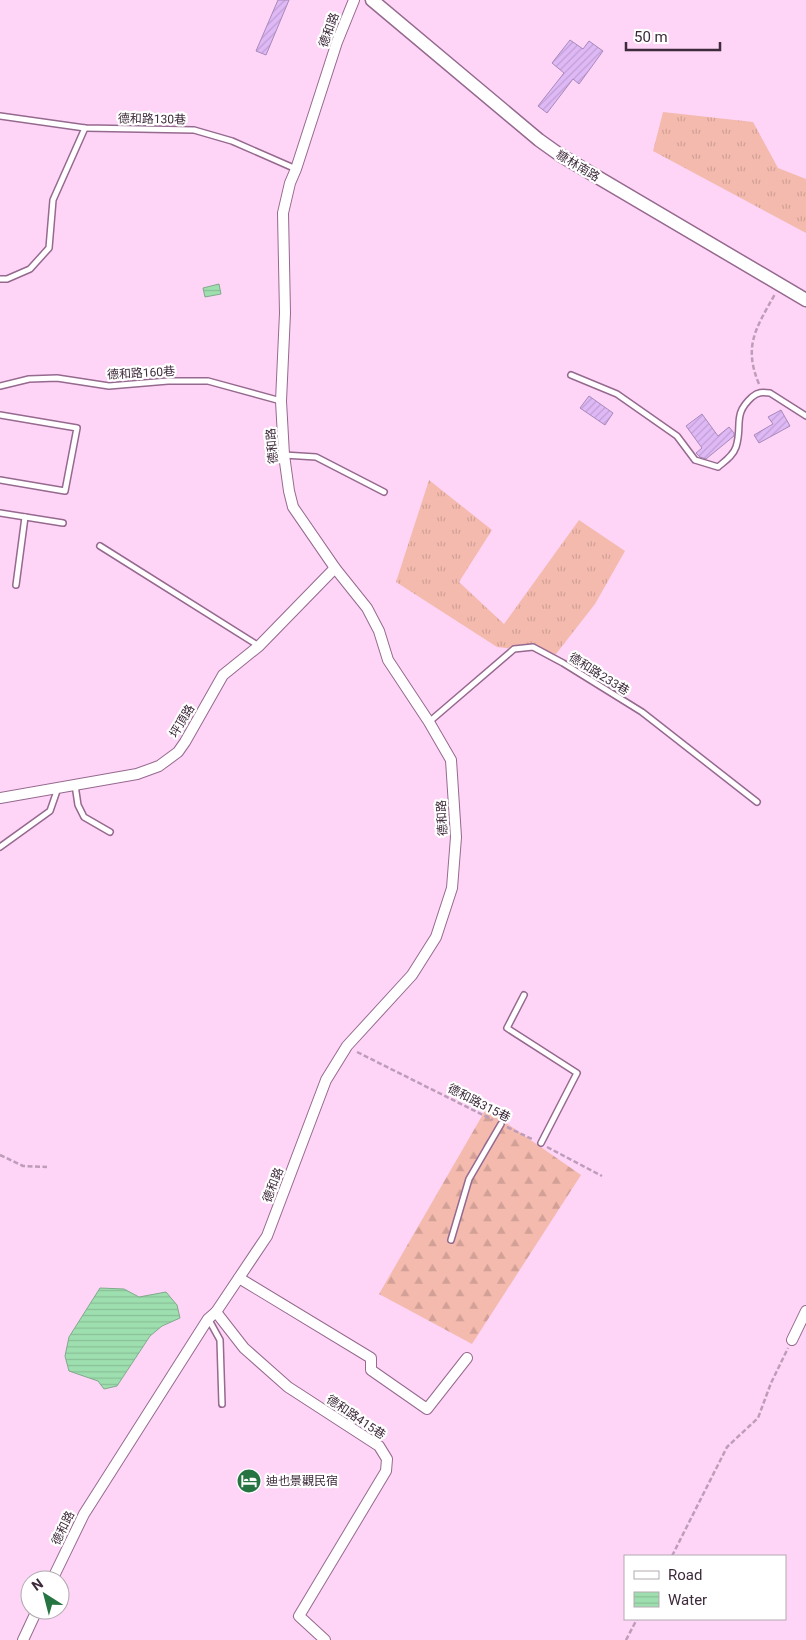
<svg xmlns="http://www.w3.org/2000/svg" width="806" height="1640" viewBox="0 0 806 1640" font-family="Roboto,'Noto Sans TC',sans-serif">
	<style>
		.grass { fill: url(#grass-tufts) }
		.forest { fill: url(#forest-firs) }
		.water { fill: url(#water-rules); stroke: #81a98c }
		.building { fill: url(#building-hatch); stroke: #a789ba }
		.lines { fill: none; stroke-linecap: round; stroke-linejoin: round }
		.service-casing { stroke: #96698f; stroke-width: 8 }
		.minor-casing { stroke: #96698f; stroke-width: 12 }
		.tertiary-casing { stroke: #96698f; stroke-width: 15 }
		.path { stroke: #be9db9; stroke-width: 2.5; stroke-dasharray: 5 2.5; stroke-linecap: butt }
		.service { stroke: #fff; stroke-width: 5 }
		.minor { stroke: #fff; stroke-width: 10 }
		.tertiary { stroke: #fff; stroke-width: 12 }
		.labels { text-anchor: middle; dominant-baseline: central; stroke-width: 4.5; stroke-linejoin: round; paint-order: stroke }
		.street-label { font-size: 12px; fill: #3d2a3a; stroke: #fff }
		.poi-label { font-size: 12px; fill: #3d2a3a; stroke: #fff; text-anchor: start }
	</style>
	<defs>
		<pattern id="grass-tufts" width="24" height="20" patternUnits="userSpaceOnUse" patternTransform="scale(1.25)"><rect width="24" height="20" fill="#f4baae"/><path d="M3 7l-1-3M5 7V3M7 7l1-3M15 17l-1-3M17 17v-4M19 17l1-3" fill="none" stroke="#d2a096"/></pattern>
		<pattern id="forest-firs" width="22" height="20" patternUnits="userSpaceOnUse" patternTransform="scale(1.25)"><rect width="22" height="20" fill="#f4baae"/><path d="M5 1l3.5 6h-7zM16 11l3.5 6h-7z" fill="#d2a096"/></pattern>
		<pattern id="water-rules" width="6" height="5" patternUnits="userSpaceOnUse" patternTransform="scale(1.25)"><rect width="6" height="5" fill="#9edfaf"/><path d="M0 2.5h6" fill="none" stroke="#89c097"/></pattern>
		<pattern id="building-hatch" width="6" height="6" patternUnits="userSpaceOnUse" patternTransform="scale(1.25)"><rect width="6" height="6" fill="#dfb9f6"/><path d="M-1 1l2-2M0 6l6-6M5 7l2-2" fill="none" stroke="#c09fd4"/></pattern>
	</defs>
	<rect width="100%" height="100%" fill="#fed5f7"/>
	<g class="grass">
		<path d="M663,112l90,10 25,46 28,11v54l-153,-82z"/>
		<path d="M429,480l63,50 -33,52 45,42 75,-104 46,31 -30,53 -39,50 -59,-7 -101,-65z"/>
	</g>
	<path class="forest" d="M486,1109l95,66 -109,169 -93,-50z"/>
	<g class="water">
		<path d="M219,284l2,10 -16,3 -2,-9z"/>
		<path d="M100,1288l24,1 15,8 27,-5 11,13 3,13 -18,8 -12,10 -33,50 -13,3 -6,-8 -29,-10 -4,-15 4,-19z"/>
	</g>
	<g class="building">
		<path d="M278,0h11l-23,55 -10,-4z"/>
		<path d="M570,40l13,9 6,-8 14,10 -24,33 -6,-5 -26,34 -9,-7 26,-33 -12,-10z"/>
		<path d="M589,396l24,17 -8,12 -25,-17z"/>
		<path d="M781,410l9,16 -31,17 -5,-8 19,-11 -5,-7z"/>
		<path d="M702,414l16,22 11,-9 5,6v3l-28,23 -6,-2 -4,-4 6,-5 -16,-22z"/>
	</g>
	<g class="lines">
		<defs>
			<g id="service">
				<path d="M0,116l85,12 109,2 38,11 64,28"/>
				<path d="M0,279h7l23,-10 19,-21 4,-48 32,-72"/>
				<path d="M571,375l46,19 60,42 18,24 23,7c7,-6 15,-11 18,-20 7,-22 -4,-32 16,-50 6,-5 10,-5 18,-4l36,23"/>
				<path d="M0,386l29,-7 28,-1 52,8 59,-5h40l73,20"/>
				<path d="M0,415l77,13 -12,63 -65,-11"/>
				<path d="M284,455l32,2 68,35"/>
				<path d="M0,513l63,10"/>
				<path d="M100,546l159,100"/>
				<path d="M16,585l9,-68"/>
				<path d="M429,722l85,-73 19,-2 30,16 79,49 115,90"/>
				<path d="M75,785l3,20 6,12 26,15"/>
				<path d="M0,847l50,-36 8,-23"/>
				<path d="M524,995l-17,33 70,45 -36,70"/>
				<path d="M451,1240l18,-61 32,-55"/>
				<path d="M209,1320l11,20 2,64"/>
			</g>
			<g id="minor">
				<path d="M0,798l137,-24 22,-8 19,-14 7,-10 38,-67 36,-29 76,-78"/>
				<path d="M239,1278l132,80v12l56,39 40,-51"/>
				<path d="M216,1312l28,36 44,39 91,59 8,13 -1,12 -87,145 26,24"/>
				<path d="M792,1340l14,-29"/>
				<path d="M52,1580l32,-66 124,-195 8,-7 51,-76 59,-156 21,-34 65,-71 24,-38 16,-49 4,-51 -5,-77 -22,-38 -41,-62 -9,-29 -12,-23 -32,-40 -42,-61 -4,-16 -5,-36 -3,-54 4,-88 -2,-100 7,-30 6,-14 41,-127 17,-42"/>
				<path d="M23,1640l14,-30"/>
			</g>
			<path id="tertiary" d="M372,0l167,140 21,15 246,145"/>
		</defs>
		<use href="#service" class="service-casing"/>
		<use href="#minor" class="minor-casing"/>
		<use href="#tertiary" class="tertiary-casing"/>
		<g class="path">
			<path d="M759,384c-16,-38 -3,-56 16,-90"/>
			<path d="M357,1052l136,68"/>
			<path d="M507,1127l27,13"/>
			<path d="M547,1147l55,29"/>
			<path d="M0,1155l23,11 24,1"/>
			<path d="M672,1556l55,-109 31,-29 13,-35 17,-35"/>
			<path d="M626,1640l11,-21"/>
		</g>
		<use href="#service" class="service"/>
		<use href="#minor" class="minor"/>
		<use href="#tertiary" class="tertiary"/>
	</g>
	<defs>
		<symbol id="hotel-disc" viewBox="-11 -11 22 22"><circle r="9.5" fill="#277443" stroke="#fff"/><path d="M-6-4.5h1.5V1H6V5H4.5V3h-9V5H-6ZM-4 0a1.8 1.8 0 1 1 3.6 0ZM.5 0V-2.5h3Q6-2.5 6 0Z" fill="#fff"/></symbol>
	</defs>
	<g fill-rule="evenodd">
		<use href="#hotel-disc" x="235" y="1467" width="28" height="28"/>
	</g>
	<g class="labels">
		<g class="street-label">
			<text transform="translate(329 30) rotate(-70)">德和路</text>
			<text transform="translate(152 119) rotate(1)">德和路130巷</text>
			<text transform="translate(578 166) rotate(31)">糠林南路</text>
			<text transform="translate(141 373) rotate(-3)">德和路160巷</text>
			<text transform="translate(272 446) rotate(-95)">德和路</text>
			<text transform="translate(599 674) rotate(32)">德和路233巷</text>
			<text transform="translate(182 721) rotate(-59)">坪頂路</text>
			<text transform="translate(442 818) rotate(-93)">德和路</text>
			<text transform="translate(479 1103) rotate(27)">德和路315巷</text>
			<text transform="translate(273 1185) rotate(-69)">德和路</text>
			<text transform="translate(356 1417) rotate(34)">德和路415巷</text>
			<text transform="translate(63 1528) rotate(-64)">德和路</text>
		</g>
		<g class="poi-label">
			<text x="266" y="1481">迪也景觀民宿</text>
		</g>
	</g>
	<rect x="624" y="1555" width="162" height="65" fill="#ffffff" stroke="#b1aab0"/>
	<rect x="634" y="1571" width="25" height="8" fill="#ffffff" stroke="#b1aab0"/>
	<text x="668" y="1580" font-size="15" fill="#3d2a3a">Road</text>
	<rect x="634" y="1592" width="25" height="15" fill="url(#water-rules)" stroke="#b1aab0"/>
	<text x="668" y="1605" font-size="15" fill="#3d2a3a">Water</text>
	<g transform="translate(45 1595) rotate(324)"><circle r="24" fill="#ffffff" stroke="#b1aab0"/>
	<path d="M0-4L9 19L0 12L-9 19Z" fill="#277443"/>
	<text y="-8" font-size="14" font-weight="bold" text-anchor="middle" fill="#3d2a3a">N</text>
	</g>
	<path d="M626 42v8h94v-8" fill="none" stroke="#3d2a3a" stroke-width="2.5"/>
	<text x="634" y="42" font-size="15" fill="#3d2a3a" stroke="#ffffff" stroke-width="4" paint-order="stroke">50 m</text>
</svg>
